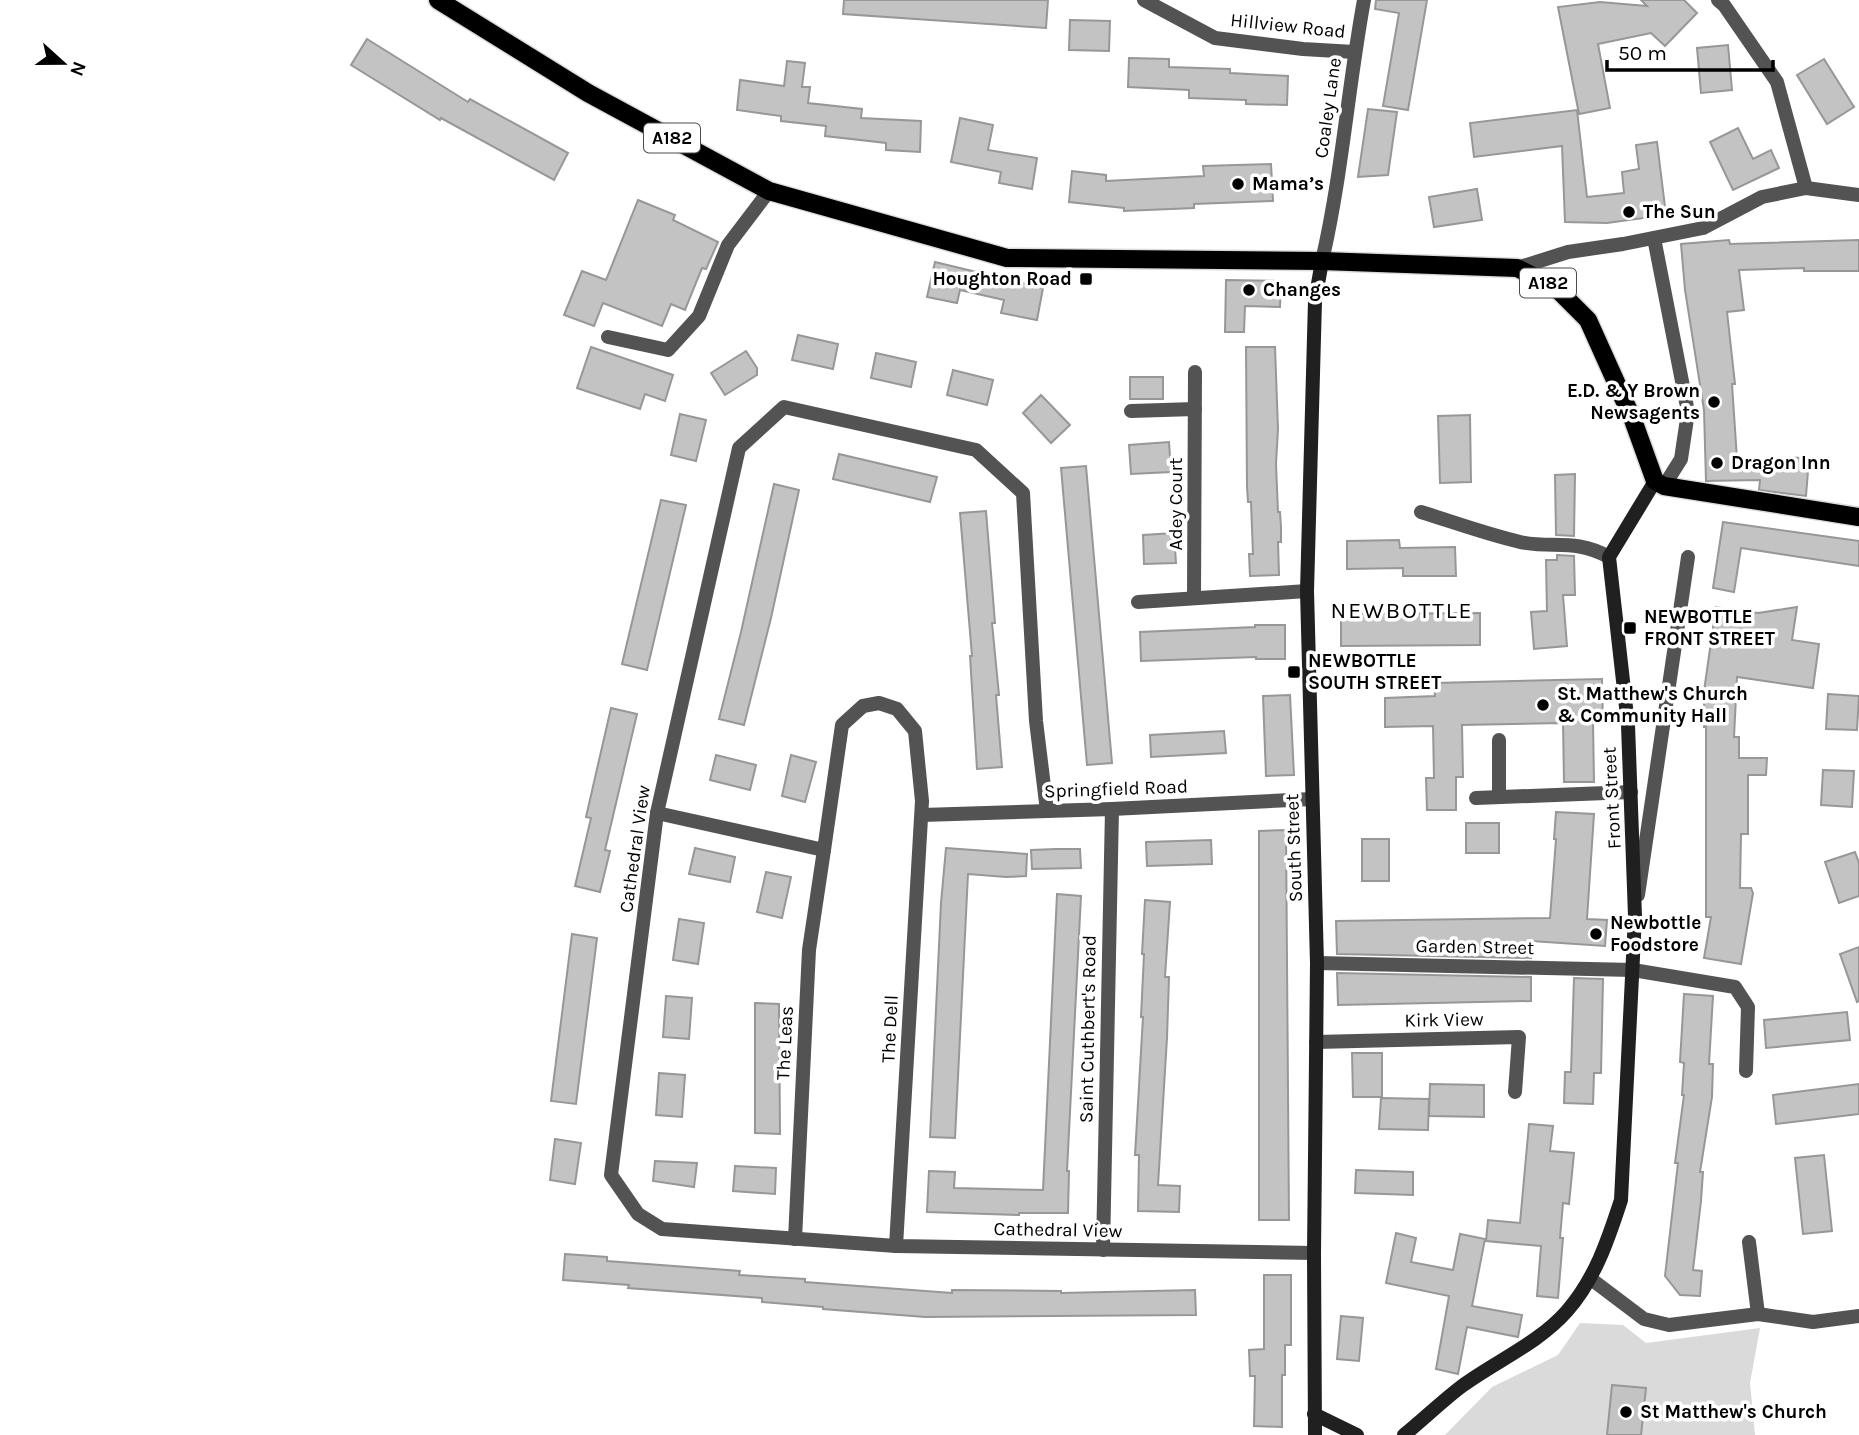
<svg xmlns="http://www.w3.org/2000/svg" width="1859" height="1435" viewBox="0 0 1859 1435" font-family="Karla,sans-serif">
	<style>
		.green { fill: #dadada }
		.building { fill: #c3c3c3; stroke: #979797; stroke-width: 2 }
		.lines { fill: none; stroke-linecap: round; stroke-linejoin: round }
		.primary-casing { stroke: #dbdbdb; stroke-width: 21 }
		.street { stroke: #535353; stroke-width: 14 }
		.secondary { stroke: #202020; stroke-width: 14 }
		.primary { stroke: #000; stroke-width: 18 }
		.poi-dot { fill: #000; stroke: #fff; stroke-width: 2.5 }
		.labels { text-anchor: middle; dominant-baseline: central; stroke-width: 7; stroke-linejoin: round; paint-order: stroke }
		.shield { fill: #fff; stroke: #4c4c4c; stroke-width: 2 }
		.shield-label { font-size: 18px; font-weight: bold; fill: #000 }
		.street-label { font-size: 19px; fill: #000; stroke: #fff }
		.poi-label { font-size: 19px; font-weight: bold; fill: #000; stroke: #fff; text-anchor: start }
		.quarter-label { font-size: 23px; letter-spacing: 2px; fill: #000; stroke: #fff }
	</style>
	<rect width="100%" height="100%" fill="#fff"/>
	<path class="green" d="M1580,1323l43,2 23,18 114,-15 -10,55 5,52h-310l47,-48 66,-32z"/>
	<g class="building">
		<path d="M844,0h204l-2,28 -203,-14z"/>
		<path d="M1376,0h51l-19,110 -25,-4 16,-93 -24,-4z"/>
		<path d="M1641,0h43l13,13 -32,33 -14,-13 -53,11 12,64 -31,6 -21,-107 42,-5 47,4z"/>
		<path d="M1070,20l40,1 -1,30 -40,-1z"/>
		<path d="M367,39l101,63 2,-3 98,54 -14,27 -113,-62 -1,2 -89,-55z"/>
		<path d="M1728,45l4,45 -31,3 -4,-45z"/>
		<path d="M1129,58l40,1v8l61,2v4l58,3 -1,29 -41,-1v-4l-57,-2v-8l-61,-3z"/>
		<path d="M1824,59l30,48 -27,17 -30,-49z"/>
		<path d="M787,61l18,2 -3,24h8l-2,16 54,6 -1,9 60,3 -1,31 -34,-2v-7l-61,-7 1,-10 -45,-5v-5l-44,-6 3,-30 44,6z"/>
		<path d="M1368,109l29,3 -9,63 -30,2z"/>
		<path d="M1577,110l10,87 37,-4 -2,-21 17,-3 -3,-24 21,-3 9,73 -59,8 -42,-1 -3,-76 -88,11 -4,-34z"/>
		<path d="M960,118l33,7 -5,25 49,8 -5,31 -33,-6 2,-11 -50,-10z"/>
		<path d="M1738,128l15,31 18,-9 8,18 -46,22 -23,-48z"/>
		<path d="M1271,164l2,37 -79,3v4l-70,3v-3l-55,-6 3,-31 34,4v6l98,-5 -1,-10z"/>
		<path d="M1477,189l5,31 -48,7 -5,-30z"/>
		<path d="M638,200l37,15 -2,5 45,22 -12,27 -4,-1 -17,42 -14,-6 -9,22 -59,-23 -9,23 -30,-11 18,-44 24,9z"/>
		<path d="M1729,240l1,4 129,-4v31h-55v-3l-65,2 5,40 -17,2 8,72h-3l5,75 54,5v-7l18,2 -3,37 -47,-6 1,-10 -54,1 -2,-71 -19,-120 -4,-46z"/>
		<path d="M935,262l108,26 -6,32 -36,-7 3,-13 -44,-10 -3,13 -30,-6z"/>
		<path d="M1226,280l55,1 -1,26 -35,-1 -1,26h-19z"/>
		<path d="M798,335l40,9 -5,25 -41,-9z"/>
		<path d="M591,347l82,28 -8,26 -20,-7 -5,15 -63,-21z"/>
		<path d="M1246,347h29l3,82 -2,35 2,48h2l1,15v15h-3l1,33 -29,1 -1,-22h4l-2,-52h-3l-1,-15z"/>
		<path d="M746,351l11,17v7l-32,20 -14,-22z"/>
		<path d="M876,353l40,9 -5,25 -40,-9z"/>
		<path d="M953,370l40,10 -6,25 -40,-10z"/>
		<rect x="1130" y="377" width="33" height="22"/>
		<path d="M1041,395l29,30 -19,18 -28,-30z"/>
		<path d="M680,414l26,6 -10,41 -25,-6z"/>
		<path d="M1470,415l1,67 -31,1 -2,-67z"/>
		<path d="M1169,442l2,30 -40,2 -2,-29z"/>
		<path d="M839,454l98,23 -7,25 -97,-23z"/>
		<path d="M1086,466l26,297 -25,2 -26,-297z"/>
		<path d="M1575,474l-1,62 -18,-1 -1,-60z"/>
		<path d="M774,484l25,6 -28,128 -27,107 -25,-6 22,-87z"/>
		<path d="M661,500l25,5 -39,165 -25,-6z"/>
		<path d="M986,511l9,112h-3l7,72h-3l6,72 -25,2 -7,-113h2l-12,-143z"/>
		<path d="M1723,522l136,19v25l-118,-18 -7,44 -21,-4z"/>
		<path d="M1174,533l2,30 -32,1 -1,-29z"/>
		<path d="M1399,540l1,8 55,-1 1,29h-53v-8l-56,1v-28z"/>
		<path d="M1557,555l17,1 1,39h-12l4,51 -33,3 -3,-37 16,-1 -1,-51h11z"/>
		<path d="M1716,607l42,6 39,-6 -5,33 27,4 -6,44 -76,-11 -3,60h5v21h28l-1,17h-18v59h-7l-1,54h11l2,5 -12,71 -37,-6 7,-41h-5v-190h-2v-36z"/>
		<path d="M1480,613v32l-139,1v-32z"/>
		<path d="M1255,625h30v34h-29v-2l-115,4 -1,-29 115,-5z"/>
		<path d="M1602,679l1,43h-10l1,60h-30l-1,-59 -101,2 1,52h-7v33h-29l-1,-32h8l-1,-52 -48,1v-29l50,-2 -1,-13z"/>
		<path d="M1828,694l31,2 -2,34 -31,-1z"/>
		<path d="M1290,695l4,80 -28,1 -3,-80z"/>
		<path d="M611,708l26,6 -32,136 5,1 -10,41 -25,-6 16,-68 -5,-1z"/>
		<path d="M1224,731l2,22 -75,4 -1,-22z"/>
		<path d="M716,755l40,10 -6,25 -40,-10z"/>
		<path d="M791,755l25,7 -11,40 -23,-6z"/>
		<path d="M1823,770l31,1 -2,36 -31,-2z"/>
		<path d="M1556,812l38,2 -7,105 20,1 -2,26 -74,-5v17l-194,-4 -1,-33 214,-3 6,-79h-2z"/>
		<rect x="1466" y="823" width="33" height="30"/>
		<path d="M1286,830l3,390h-30v-389z"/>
		<rect x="1362" y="839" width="27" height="42"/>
		<path d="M1211,840l1,24 -65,2 -1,-24z"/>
		<path d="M695,848l40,9 -5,25 -41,-8z"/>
		<path d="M946,848l81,6 -1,22 -20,1 -38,-3 -13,264 -25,-1 11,-234z"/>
		<path d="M1056,849h24l1,19 -49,1 -1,-19z"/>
		<path d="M1855,852l4,11v33l-20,7 -14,-41z"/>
		<path d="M766,872l25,5 -9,41 -25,-6z"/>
		<path d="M1057,894l24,2 -14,275h2l-1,42h-49v2l-92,-3 2,-41 26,1 -1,16 89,2z"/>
		<path d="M1145,900l25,2 -5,75h4l-2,61 -9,147 22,1 -1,26 -41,-1 1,-56h-4l8,-138h-2l3,-63h-2z"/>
		<path d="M679,919l25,4 -6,41 -25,-4z"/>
		<path d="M572,934l25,4 -21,166 -25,-3z"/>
		<path d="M1859,947v54l-2,1 -17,-48z"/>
		<path d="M1337,973l194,4v24l-193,4z"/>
		<path d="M1574,978l29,1 -2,94h-7l-1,31 -29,-1 1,-31h6z"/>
		<path d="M1684,994l29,2 -4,68h4l-1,33 -12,75h3l-2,29 -8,69 9,1 -2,25 -20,-1 -15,-19 13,-113h-3l9,-68h-2l2,-32 -4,-1z"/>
		<path d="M666,996l26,2 -3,41 -26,-2z"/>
		<path d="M755,1003l24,1 1,130 -25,-1z"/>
		<path d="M1847,1012l3,28 -84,8 -2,-28z"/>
		<path d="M1352,1053h30v44h-29z"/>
		<path d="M659,1073l26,2 -3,42 -26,-2z"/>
		<path d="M1430,1084l54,1v32l-55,-1z"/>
		<path d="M1859,1084v30l-83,10 -3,-29z"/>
		<path d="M1381,1098l48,1 -1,31 -49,-1z"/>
		<path d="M1529,1124l24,2 -3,25 24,2 -5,51 -6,-1 -3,35h3l-5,60 -21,-2 4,-50 -55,-5 2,-21 32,3z"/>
		<path d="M555,1139l26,4 -6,41 -25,-4z"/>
		<path d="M1824,1155l8,76 -29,3 -8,-76z"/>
		<path d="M655,1161l42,2 -3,24 -41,-6z"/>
		<path d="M735,1166l41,2 -1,26 -42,-3z"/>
		<path d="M1356,1170l57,2v23l-58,-2z"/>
		<path d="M1396,1233l20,5 -5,24 42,8 7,-36 25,5 -13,67 50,9 -4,22 -51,-10 -9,47 -22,-5 13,-73 -63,-13z"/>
		<path d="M565,1254l42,3v4l133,10 -1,4 66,4v3l147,11v-3l109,1v2l134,-3 1,25 -271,2 -102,-8v-2l-61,-5v-4l-134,-10 1,-3 -66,-5z"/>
		<path d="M1264,1275h27v70h-6v30h-3v52l-28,-1 1,-50h-5l-1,-26 15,-1z"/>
		<path d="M1341,1316l22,2 -4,43 -22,-2z"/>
		<path d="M1612,1385l34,3 -5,47h-34z"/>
	</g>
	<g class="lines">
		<defs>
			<path id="primary" d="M438,0l150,93 181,98 238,67 315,3 195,7 37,18 34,34 45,100 22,61 9,5 195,31"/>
		</defs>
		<use href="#primary" class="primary-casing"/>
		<g class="street">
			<path d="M1144,0l71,38 88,11 51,3"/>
			<path d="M1718,0l6,5 53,77 29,106"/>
			<path d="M1654,238l34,174 -7,47 -17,27"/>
			<path d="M1322,261c20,-86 26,-174 42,-261"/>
			<path d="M1517,268l51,-16 55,-8 80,-16 59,-31 44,-9 53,7"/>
			<path d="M608,337l60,13 31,-34 29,-71 41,-54"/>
			<path d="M1131,411l64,-2"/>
			<path d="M1421,512c32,10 65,22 99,30 33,7 54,-4 89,15"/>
			<path d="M1194,598l1,-226"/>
			<path d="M1138,602l169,-11"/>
			<path d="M1499,797v-57"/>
			<path d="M1476,798l155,-6"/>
			<path d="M1047,811l-11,-90 -13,-228 -47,-43 -192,-43 -45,41 -82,365 -46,362 27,39 24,15 234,17 418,7"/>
			<path d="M657,813l167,37 18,-125 21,-19 16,-3 18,6 18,22 7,70 -26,445"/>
			<path d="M922,815l190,-6 200,-10"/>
			<path d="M1638,895l50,-338"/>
			<path d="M1317,963l316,7 102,17 13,20 -2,64"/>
			<path d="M1316,1042l203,-5 -4,55"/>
			<path d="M795,1239l14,-289 15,-100"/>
			<path d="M1749,1242l9,72"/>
			<path d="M1103,1250l9,-441"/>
			<path d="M1591,1279l53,40 25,6 89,-11 55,8 46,-6"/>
		</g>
		<g class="secondary">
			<path d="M1314,1414l43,21"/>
			<path d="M1315,1435l-1,-182 3,-290 -10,-372 8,-290 7,-40"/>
			<path d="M1404,1435c20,-16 38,-34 58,-49 34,-25 77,-43 105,-75 28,-32 41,-71 54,-111l14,-284 -7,-191 -19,-168 46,-76"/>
		</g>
		<use href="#primary" class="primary"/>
	</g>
	<g class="poi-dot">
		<circle cx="1238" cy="184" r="7"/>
		<circle cx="1629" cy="212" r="7"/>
		<rect x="1079" y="272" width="14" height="14" rx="3.5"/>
		<circle cx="1249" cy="290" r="7"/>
		<circle cx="1714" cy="402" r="7"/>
		<circle cx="1717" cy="463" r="7"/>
		<rect x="1623" y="621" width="14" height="14" rx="3.5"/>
		<rect x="1287" y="665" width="14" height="14" rx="3.5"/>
		<circle cx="1543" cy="705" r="7"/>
		<circle cx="1596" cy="934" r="7"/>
		<circle cx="1626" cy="1412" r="7"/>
	</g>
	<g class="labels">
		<g class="shield">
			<rect x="644" y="123.5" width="56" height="29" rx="5"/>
			<rect x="1520" y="268.5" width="56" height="29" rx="5"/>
		</g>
		<g class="shield-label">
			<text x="672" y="138">A182</text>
			<text x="1548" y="283">A182</text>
		</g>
		<g class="street-label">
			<text transform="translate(1288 26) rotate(6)">Hillview Road</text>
			<text transform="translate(1328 108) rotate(-82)">Coaley Lane</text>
			<text transform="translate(1176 504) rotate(-90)">Adey Court</text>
			<text transform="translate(1116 789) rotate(-2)">Springfield Road</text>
			<text transform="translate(1612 798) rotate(-93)">Front Street</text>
			<text transform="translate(1294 848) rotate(-92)">South Street</text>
			<text transform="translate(635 849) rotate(-82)">Cathedral View</text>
			<text transform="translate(1475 947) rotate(1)">Garden Street</text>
			<text transform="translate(1444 1020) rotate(-1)">Kirk View</text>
			<text transform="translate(890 1029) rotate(-87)">The Dell</text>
			<text transform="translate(1088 1029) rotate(-89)">Saint Cuthbert's Road</text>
			<text transform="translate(785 1043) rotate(-87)">The Leas</text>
			<text transform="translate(1058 1230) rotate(1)">Cathedral View</text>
		</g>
		<g class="poi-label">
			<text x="1252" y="184">Mama’s</text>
			<text x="1643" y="212">The Sun</text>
			<text x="1072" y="279" text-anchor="end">Houghton Road</text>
			<text x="1263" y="290">Changes</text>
			<text x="1700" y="391" text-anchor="end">E.D. &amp; Y Brown<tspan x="1700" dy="22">Newsagents</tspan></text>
			<text x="1731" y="463">Dragon Inn</text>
			<text x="1644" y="617">NEWBOTTLE<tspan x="1644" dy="22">FRONT STREET</tspan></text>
			<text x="1308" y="661">NEWBOTTLE<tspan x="1308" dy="22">SOUTH STREET</tspan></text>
			<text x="1557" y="694">St. Matthew's Church<tspan x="1557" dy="22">&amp; Community Hall</tspan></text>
			<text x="1610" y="923">Newbottle<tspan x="1610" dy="22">Foodstore</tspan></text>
			<text x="1640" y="1412">St Matthew's Church</text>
		</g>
		<g class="quarter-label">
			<text x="1402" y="610">NEWBOTTLE</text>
		</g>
	</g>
	<g transform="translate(63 63) rotate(111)" stroke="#ffffff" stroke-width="5" paint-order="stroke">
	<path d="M0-5L12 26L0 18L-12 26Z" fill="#000000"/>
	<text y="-10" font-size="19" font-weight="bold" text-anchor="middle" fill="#000000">N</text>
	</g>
	<path d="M1607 60v10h166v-10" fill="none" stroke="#000000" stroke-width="3.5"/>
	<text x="1618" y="60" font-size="21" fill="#000000" stroke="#ffffff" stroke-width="5" paint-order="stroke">50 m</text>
</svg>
